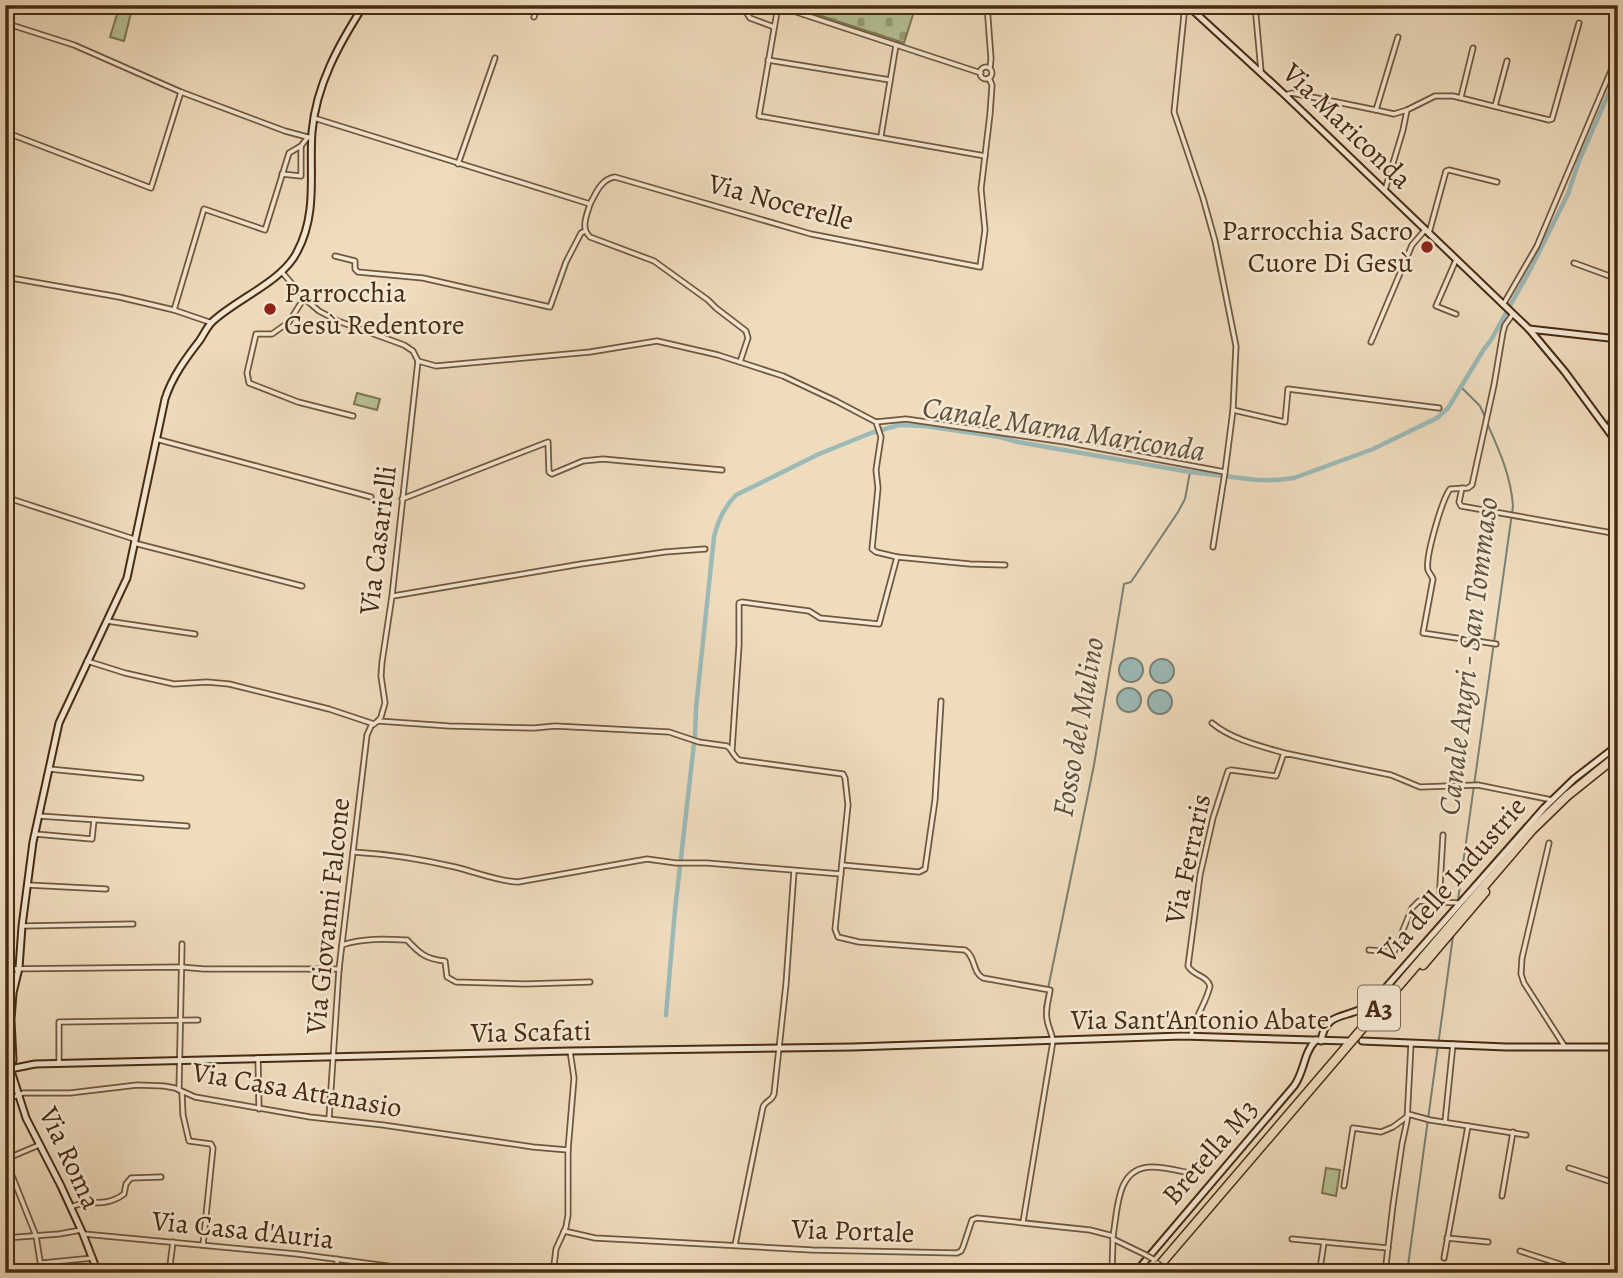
<svg xmlns="http://www.w3.org/2000/svg" width="1623" height="1278" viewBox="0 0 1623 1278" font-family="Alegreya,serif">
	<style>
		.grass { fill: #b5c194; stroke: #7e7653; stroke-width: 2 }
		.cemetery { fill: url(#cemetery-stones); stroke: #7e7653; stroke-width: 2 }
		.water { fill: #9cbab8; stroke: #7a8176; stroke-width: 2 }
		.lines { fill: none; stroke-linecap: round; stroke-linejoin: round }
		.stream { stroke: #7a8176; stroke-width: 2 }
		.canal { stroke: #9cbab8; stroke-width: 4.5 }
		.street-casing { stroke: #71573d; stroke-width: 7 }
		.secondary-casing { stroke: #472b12; stroke-width: 9 }
		.highway-casing { stroke: #472b12; stroke-width: 11 }
		.street { stroke: #f5e8d4; stroke-width: 3.5 }
		.secondary { stroke: #f5e8d4; stroke-width: 5 }
		.highway { stroke: #efdcbd; stroke-width: 8 }
		.street-bridge-casing { stroke: #71573d; stroke-width: 7; stroke-linecap: butt }
		.street-bridge { stroke: #f5e8d4; stroke-width: 3.5 }
		.poi-dot { fill: #8f2418; stroke: #f5e8d4; stroke-width: 2.5 }
		.labels { text-anchor: middle; dominant-baseline: central; stroke-width: 5; stroke-linejoin: round; paint-order: stroke }
		.shield { fill: #f5e8d4; stroke: #7b644c; stroke-width: 2 }
		.shield-label { font-size: 26px; font-weight: bold; fill: #472b12 }
		.street-label { font-size: 28px; fill: #472b12; stroke: #f5e8d4 }
		.poi-label { font-size: 28px; fill: #472b12; stroke: #f5e8d4; text-anchor: end }
		.water-label { font-size: 30px; font-style: italic; fill: #5c4f3c; stroke: #f5e8d4 }
	</style>
	<defs>
		<pattern id="cemetery-stones" width="16" height="16" patternUnits="userSpaceOnUse" patternTransform="scale(1.75)"><rect width="16" height="16" fill="#b5c194"/><path d="M2 7V4a2 2 0 0 1 4 0v3zM10 15v-3a2 2 0 0 1 4 0v3z" fill="#959d77"/></pattern>
	</defs>
	<rect width="100%" height="100%" fill="#efdcbd"/>
	<filter id="stains"><feTurbulence type="fractalNoise" baseFrequency=".00286" numOctaves="4"/><feColorMatrix values="0 0 0 0 .2 0 0 0 0 .09 0 0 0 0 .02 0 0 0 .5 -.17"/></filter>
	<radialGradient id="worn" r=".72"><stop offset=".6" stop-color="#630" stop-opacity="0"/><stop offset="1" stop-color="#630" stop-opacity=".3"/></radialGradient>
	<g class="grass">
		<path d="M120,5l12,4 -8,32 -14,-4z"/>
		<path d="M357,393l23,6 -3,11 -23,-6z"/>
		<path d="M1326,1168l14,2 -4,26 -14,-3z"/>
	</g>
	<path class="cemetery" d="M808,5h108l-12,38 -98,-32z"/>
	<g class="water">
		<circle cx="1131" cy="670" r="12"/>
		<circle cx="1162" cy="671" r="12"/>
		<circle cx="1129" cy="700" r="12"/>
		<circle cx="1160" cy="702" r="12"/>
	</g>
	<g class="lines">
		<g class="stream">
			<path d="M1462,388l18,18 5,11"/>
			<path d="M1458,900l55,-394c-2,-30 -14,-56 -26,-83"/>
			<path d="M1044,1008l50,-243 30,-181 7,-2 47,-70 7,-13 5,-27"/>
			<path d="M1407,1273l46,-337"/>
		</g>
		<path class="canal" d="M666,1015l9,-105 20,-175 1,-27 18,-171c4,-17 10,-30 22,-42l83,-41 52,-21 28,-8 26,1 75,11 18,5 172,30 67,8h20l17,-2 79,-29 64,-31 11,-10 36,-59 7,-9 39,-70 38,-76 11,-33 35,-80 4,-13"/>
		<defs>
			<g id="street">
				<path d="M748,5l-2,7 4,6 24,9"/>
				<path d="M987,5l4,54 -1,9"/>
				<path d="M1185,5l-11,107 29,86 12,43 21,105 -3,64 -8,62 -12,75"/>
				<path d="M1255,5l6,66"/>
				<path d="M1447,5l6,2 2,-2"/>
				<path d="M534,17l4,-12"/>
				<path d="M5,23l69,22 107,47 104,39 26,7"/>
				<path d="M768,60l122,20"/>
				<circle cx="986" cy="73" r="6"/>
				<path d="M981,73l-200,-66 -4,5 -18,104 226,40"/>
				<path d="M1285,95l7,-2 84,17 22,-73"/>
				<path d="M1461,97l12,-49"/>
				<path d="M1495,106l12,-45"/>
				<path d="M1376,110l18,4 13,-4"/>
				<path d="M314,118l276,86c6,-11 11,-25 25,-27l196,57 169,33 5,-37 -4,-41 9,-75 2,-29 -3,-7"/>
				<path d="M5,132l146,56 30,-96"/>
				<path d="M881,136l15,-91"/>
				<path d="M458,164l37,-106"/>
				<path d="M282,174l19,2v-30"/>
				<path d="M1385,190l18,-60 4,-20 28,-14h18l96,24 3,-1 27,-96"/>
				<path d="M590,204c-3,11 -10,24 0,33l64,24 54,39 8,8 30,23 2,7 -8,24"/>
				<path d="M1429,233l17,-62 3,-1 48,12"/>
				<path d="M335,256l20,5v8l3,3 65,6 127,29 16,-45 15,-29 4,-2"/>
				<path d="M1456,260l-20,46 20,8"/>
				<path d="M1574,263l41,15 3,-8"/>
				<path d="M281,271l23,27 15,13 19,10 66,24 9,6 5,10"/>
				<path d="M5,277l114,20 55,13 38,13"/>
				<path d="M304,298l-15,24 -17,12h-16l-9,39 2,10 49,19 55,14"/>
				<path d="M1503,305l34,-59 62,-147 12,-28 7,-24"/>
				<path d="M174,310l30,-101 61,21 24,-77 12,-7 7,-9"/>
				<path d="M1371,342l41,-97 13,-15"/>
				<path d="M418,361l18,5 154,-14 67,-11 61,14 65,21 53,25 40,21 30,-3 62,9 97,14 160,30"/>
				<path d="M1233,410l52,12 3,-33 151,19"/>
				<path d="M876,422l5,15 -5,33 2,18 -6,61 4,3 21,5"/>
				<path d="M1608,429l10,-28"/>
				<path d="M156,439l215,58"/>
				<path d="M1462,488l-3,14 2,4 157,28"/>
				<path d="M5,497l129,42"/>
				<path d="M402,499l146,-57 1,30 3,2 31,-13 20,-2 119,11"/>
				<path d="M134,543l168,43"/>
				<path d="M393,596l188,-32 84,-12 40,-3"/>
				<path d="M107,621l88,13"/>
				<path d="M1496,644l-73,-11 10,-54c-1,-3 -4,-6 -5,-9 -3,-13 14,-70 22,-81l18,-1 4,-3 22,-100 9,-53 2,-7 8,-11"/>
				<path d="M87,661l38,12 49,11 33,-2 22,2 100,25 45,15"/>
				<path d="M378,721l71,5 85,2 21,-2 114,6 30,10 28,4c5,3 6,10 12,14l104,14 2,4 3,27 -13,124 3,8 21,5 106,8c11,7 7,22 18,28l67,12c-1,9 -5,19 -3,29 1,8 5,14 6,22l-30,181"/>
				<path d="M1212,723c19,16 48,23 72,30"/>
				<path d="M732,750l7,-105v-42l3,-1 67,9 11,7 59,6 18,-67 73,7 35,1"/>
				<path d="M49,769l92,9"/>
				<path d="M39,816l148,10"/>
				<path d="M35,834l57,5 2,-19"/>
				<path d="M1549,843l-27,115 -1,16 3,9 41,64"/>
				<path d="M353,852c34,2 68,7 102,15 21,5 41,14 63,15l129,-23 29,4h31l134,11"/>
				<path d="M842,865l77,7 6,-3 10,-69 6,-99"/>
				<path d="M28,885l78,4"/>
				<path d="M1439,902l4,-67"/>
				<path d="M22,926l111,-2"/>
				<path d="M342,945c22,-7 42,-6 65,-5 13,14 19,19 38,21l2,16 9,5 69,2 65,-2"/>
				<path d="M1369,950l25,2 18,-44 7,-7 40,2"/>
				<path d="M5,969l176,-2 23,2h135"/>
				<path d="M1616,977l2,19"/>
				<path d="M1191,1036c3,-18 15,-32 19,-50 -3,-11 -17,-10 -22,-20l12,-91 13,-57 15,-47 3,-1 45,6 8,-23 107,22 29,12 58,-2 74,15"/>
				<path d="M258,1058l1,51"/>
				<path d="M59,1062v-40l139,-2"/>
				<path d="M179,1090l3,-146"/>
				<path d="M182,1093l1,22 6,26 22,3 2,4 -10,97"/>
				<path d="M5,1101l18,-8h47l67,-8 27,1 11,2 20,9 115,20 73,8 150,22 35,3"/>
				<path d="M1408,1114l22,6 96,15"/>
				<path d="M329,1119l10,-150 28,-234 4,-9 7,-5 3,-4 4,-14 -4,-27 1,-14 10,-66 26,-235"/>
				<path d="M1445,1122l8,-78"/>
				<path d="M5,1158l31,78 6,37"/>
				<path d="M6,1159l33,-14"/>
				<path d="M1569,1168l49,16"/>
				<path d="M1344,1186l9,-58 28,4 12,-5 15,-11"/>
				<path d="M1502,1196l11,-64"/>
				<path d="M71,1207c19,-9 33,2 53,-13l2,-10 5,-6 30,-1"/>
				<path d="M564,1231l31,7 38,2 179,10 145,3 4,-2 2,-4 9,-27 5,-2 113,12 23,6v3l31,15"/>
				<path d="M84,1234l213,20 143,19"/>
				<path d="M1113,1236c5,-27 3,-69 39,-69 15,0 30,5 44,7l3,-12"/>
				<path d="M5,1238l54,-4 22,-4"/>
				<path d="M1447,1238l41,4"/>
				<path d="M1292,1239l96,9"/>
				<path d="M735,1245l28,-138c2,-6 9,-6 11,-13l12,-110 8,-113"/>
				<path d="M1520,1251l67,22"/>
				<path d="M1444,1258l24,-132"/>
				<path d="M42,1263l51,-5"/>
				<path d="M1320,1269l4,-27"/>
				<path d="M169,1273l4,-31"/>
				<path d="M337,1273v-14"/>
				<path d="M553,1273l3,-24 10,-22 2,-12v-65l6,-72 -4,-27"/>
				<path d="M1112,1273l1,-34"/>
				<path d="M1385,1273l8,-68 9,-61 5,-23 4,-77"/>
			</g>
			<g id="secondary">
				<path d="M1187,5l98,90 244,234 36,43 53,72"/>
				<path d="M1529,329l89,10"/>
				<path d="M1321,1041c5,-29 22,-22 42,-33 7,-4 12,-10 18,-15l163,-185 30,-29 44,-34"/>
				<path d="M1362,1041l144,6h112"/>
				<path d="M5,1060l8,17 13,41 35,68 22,48 15,39"/>
				<path d="M10,1069l25,-5 535,-13 283,-4 329,-11 165,5"/>
				<path d="M10,1069l3,-9 -2,-40 2,-27 6,-25 3,-42 11,-84 26,-119 68,-145 38,-179c7,-22 21,-41 35,-59 4,-6 7,-13 12,-18 24,-23 70,-40 85,-70 21,-39 12,-80 15,-120 4,-47 27,-88 52,-127"/>
				<path d="M1135,1273l159,-187c11,-15 9,-33 22,-46"/>
			</g>
			<g id="highway">
				<path d="M1423,965l62,-73"/>
				<path d="M1153,1273l379,-443 35,-34 51,-41"/>
			</g>
		</defs>
		<use href="#street" class="street-casing"/>
		<use href="#secondary" class="secondary-casing"/>
		<use href="#highway" class="highway-casing"/>
		<use href="#street" class="street"/>
		<use href="#secondary" class="secondary"/>
		<use href="#highway" class="highway"/>
		<defs>
			<g id="street-bridge">
				<path d="M1144,1254l9,5"/>
				<path d="M1157,1263l9,7"/>
			</g>
		</defs>
		<use href="#street-bridge" class="street-bridge-casing"/>
		<use href="#street-bridge" class="street-bridge"/>
	</g>
	<g class="poi-dot">
		<circle cx="1427" cy="247" r="7"/>
		<circle cx="270" cy="309" r="7"/>
	</g>
	<g class="labels">
		<rect class="shield" x="1358" y="985.5" width="42" height="45" rx="5"/>
		<g class="shield-label">
			<text x="1379" y="1008">A3</text>
		</g>
		<g class="street-label">
			<text transform="translate(1347 126) rotate(44)">Via Mariconda</text>
			<text transform="translate(781 202) rotate(15)">Via Nocerelle</text>
			<text transform="translate(378 540) rotate(-83)">Via Casarielli</text>
			<text transform="translate(1188 859) rotate(-78)">Via Ferraris</text>
			<text transform="translate(1452 880) rotate(-49)">Via delle Industrie</text>
			<text transform="translate(328 916) rotate(-84)">Via Giovanni Falcone</text>
			<text x="1200" y="1020">Via Sant'Antonio Abate</text>
			<text transform="translate(531 1032) rotate(-1)">Via Scafati</text>
			<text transform="translate(297 1090) rotate(10)">Via Casa Attanasio</text>
			<text transform="translate(1210 1152) rotate(-49)">Bretella M3</text>
			<text transform="translate(70 1158) rotate(65)">Via Roma</text>
			<text transform="translate(243 1230) rotate(6)">Via Casa d'Auria</text>
			<text transform="translate(853 1231) rotate(2)">Via Portale</text>
		</g>
		<g class="poi-label">
			<text x="1413" y="231">Parrocchia Sacro<tspan x="1413" dy="32">Cuore Di Gesù</tspan></text>
			<text x="284" y="293" text-anchor="start">Parrocchia<tspan x="284" dy="32">Gesù Redentore</tspan></text>
		</g>
		<g class="water-label">
			<text transform="translate(1064 429) rotate(9)">Canale Marna Mariconda</text>
			<text transform="translate(1468 656) rotate(-83)">Canale Angri - San Tommaso</text>
			<text transform="translate(1078 727) rotate(-80)">Fosso del Mulino</text>
		</g>
	</g>
	<rect width="1623" height="1278" fill="none" stroke="#efdcbd" stroke-width="28"/>
	<rect x="7" y="7" width="1609" height="1264" fill="none" stroke="#472b12" stroke-width="3.5"/>
	<rect x="14" y="14" width="1595" height="1250" fill="none" stroke="#472b12" stroke-width="2"/>
	<rect width="100%" height="100%" filter="url(#stains)"/>
	<rect width="100%" height="100%" fill="url(#worn)"/>
</svg>
